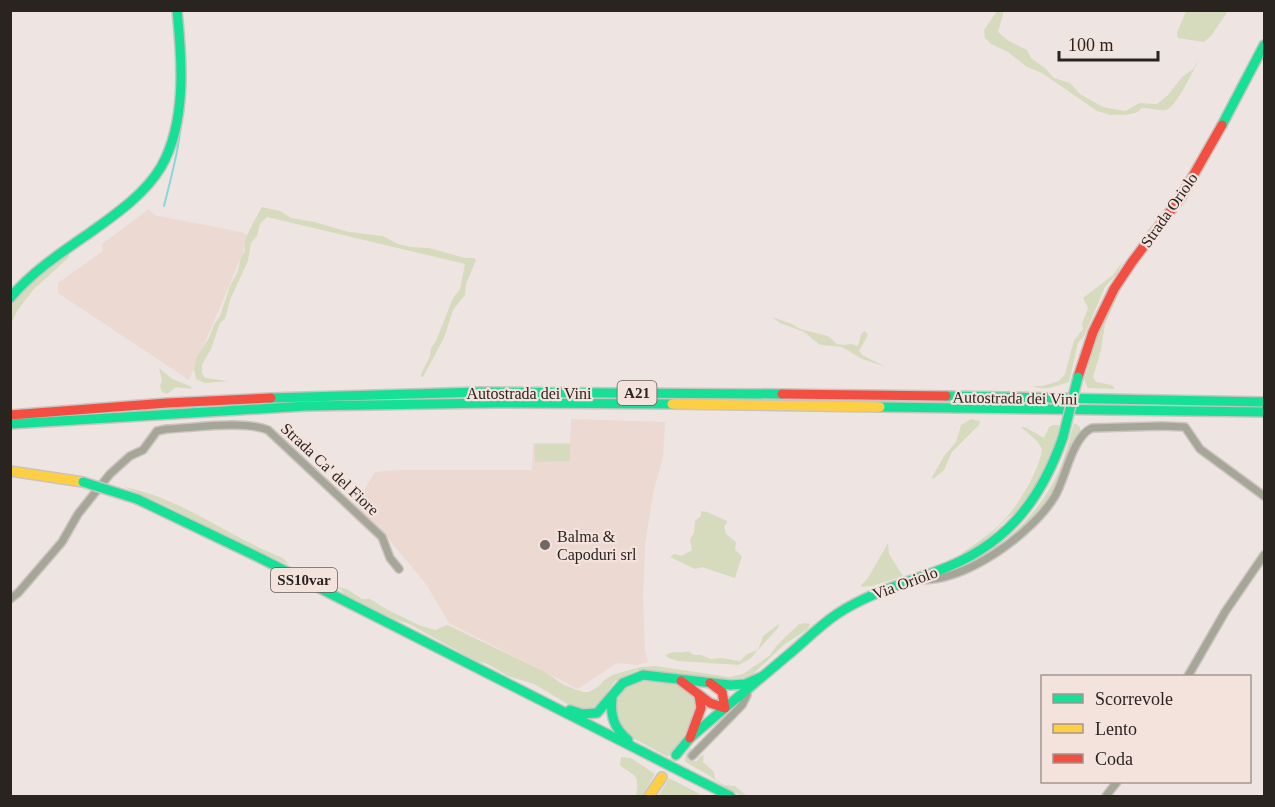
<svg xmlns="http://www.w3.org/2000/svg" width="1275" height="807" viewBox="0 0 1275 807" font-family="'Times New Roman',serif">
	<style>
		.built { fill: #ebd9d2 }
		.green { fill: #d6dbbd }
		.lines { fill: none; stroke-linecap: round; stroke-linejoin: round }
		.stream { stroke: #86d6dc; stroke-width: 2 }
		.street-casing { stroke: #cac3c0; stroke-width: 10 }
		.fast-casing { stroke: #cac3c0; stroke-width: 12 }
		.slow-casing { stroke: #cac3c0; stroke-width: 12 }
		.jam-casing { stroke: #cac3c0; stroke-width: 12 }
		.street { stroke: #a5a697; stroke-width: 7 }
		.fast { stroke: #16e098; stroke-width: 9 }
		.slow { stroke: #ffcf43; stroke-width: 9 }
		.jam { stroke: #f24e42; stroke-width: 9 }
		.fast-bridge-casing { stroke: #cac3c0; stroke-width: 12; stroke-linecap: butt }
		.fast-bridge { stroke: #16e098; stroke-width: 9 }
		.poi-dot { fill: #6f6865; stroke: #f4e3dc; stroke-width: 2 }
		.labels { text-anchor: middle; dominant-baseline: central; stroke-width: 4.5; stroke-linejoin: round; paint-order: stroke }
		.shield { fill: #f4e3dc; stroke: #675d59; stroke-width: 1.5 }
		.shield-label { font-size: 15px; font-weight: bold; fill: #2a2421 }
		.street-label { font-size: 16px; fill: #2a2421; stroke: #f4e3dc }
		.poi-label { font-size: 16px; fill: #2a2421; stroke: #f4e3dc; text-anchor: start }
	</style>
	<rect width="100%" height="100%" fill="#eee5e2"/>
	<g class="built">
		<path d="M149,209l5,6 87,17 9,4 -61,144 -131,-87v-10l45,-32 -1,-7z"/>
		<path d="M571,419l94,3 -2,36 -9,31 -9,55 -2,53 2,53 3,12 -11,3 -20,-2 -39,26 -129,-66 -23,-39 -40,-48 -32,-29 21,-35 22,-2h135l1,-27h37z"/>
	</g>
	<g class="green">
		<path d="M997,11h7l-6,21 11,9 18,9 4,8 14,10 9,10 16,5 10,11 23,13 22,4 15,-8 17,1 11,-9 14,-18 11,-8 6,-10c-5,10 -23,49 -33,51 -7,1 -17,-2 -24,-2l-6,5 -11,2h-15l-13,-4 -55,-38 -15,-6 -19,-15 -17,-8 -6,-6 -1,-8z"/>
		<path d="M1186,11v-1l42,1 -17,25 -7,6 -26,-4 -1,-5z"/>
		<path d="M262,207l18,4 11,7 24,4 34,10 34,4 15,8 13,3 18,1 36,10h9l2,2 -10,24 -1,11 -12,15 -9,28 -21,39h-2v-3l9,-18 1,-8 5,-7 17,-43 7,-9 5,-25 -198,-47 -7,7 -3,12 -6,7 -3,18 -18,39 -5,19 -5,4 -9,26 -9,16v8l3,5 24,3 -24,2 -9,-4 -2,-10 3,-12 12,-19 5,-13 6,-9 10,-30 8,-15 3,-14 4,-6c0,-1 -1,-7 0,-9 0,-5 15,-32 17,-35z"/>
		<path d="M65,254h4v3l-36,33 -16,21 -6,13c0,-5 -1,-10 0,-15 3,-19 40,-41 54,-55z"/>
		<path d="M1123,261l-6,13 -12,13 -21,49 -6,7 -9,39c-11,3 -25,10 -36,4h9l17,-5 6,-7 9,-34 9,-11 -1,-5 6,-16 -5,-10 30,-23z"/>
		<path d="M1138,261l-19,32 -14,31 -4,26 -8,27 3,5 16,3 3,4 -27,-1 -4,-8 17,-56 25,-47z"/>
		<path d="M772,317l20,7 8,5 28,7 9,8 6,1 8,-1 7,2 3,-12 4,-3 3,4 -9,16 3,4 24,12 -24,-8 -20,-12 -22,-2 -16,-13 -24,-9z"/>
		<path d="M159,368l13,11 18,7 2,3 -16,-2 -9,7 -5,-2 -2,-6 2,-6z"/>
		<path d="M971,419l9,2 -1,4 -27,27 -8,18 -11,9 -1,-2 12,-21 12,-14 5,-17z"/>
		<path d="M1074,423l6,4v5c-9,15 -12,32 -20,47 -17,34 -44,60 -77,78 34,-24 64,-54 79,-94 5,-13 8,-27 12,-40z"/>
		<path d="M1053,425h6c3,18 -21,62 -32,77 -5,6 -12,10 -18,15 -14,12 -28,32 -48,37 11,-8 24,-17 34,-25 19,-16 44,-56 47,-80l-5,-8 -16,-14h4l19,11 5,-11z"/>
		<path d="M535,444h35v17l-35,1z"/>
		<path d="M124,487c58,11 105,50 159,71l6,7 -89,-42 -31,-16z"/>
		<path d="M701,511l6,1 20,9v2l-3,3 2,8 10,8 -1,8 7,6 -7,22 -33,-11 -7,2 -25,-12 4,-3 8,2 10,-6 -2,-10 4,-7 1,-12 6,-5z"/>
		<path d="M888,543l1,11 14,22 -31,10 -10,1 -1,-2 7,-7z"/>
		<path d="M298,567l26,12 9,7 14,3 15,10h8l16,10 33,16 16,5 12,-5 7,3 91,44 19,13 19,7h6l10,-6 4,-5 9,-6 28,-8 15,-1 75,11 13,-3 27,-19 7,-10 22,-21 6,-1 5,1 -2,5 -23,15 -35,33 -27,2 -86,-9 -22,11 -16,23 -9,5 -16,-1 -40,-24 -26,-8 -20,-12 -12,-3 -67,-37 -15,-5 -50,-25 -4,-5c-8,0 -40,-16 -42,-22z"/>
		<path d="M779,624l-1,4 -28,31 -12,6 -60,-4 -10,-3 -2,-3c6,-5 14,-1 22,-4l6,4h7l10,4 11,-1 18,3 7,-7 11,-4 5,-14z"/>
		<path d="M641,681l37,3 16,13 3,9 -4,17 -25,34 -37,-20 -15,-16c1,-23 1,-33 25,-40z"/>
		<path d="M691,748l2,4 -4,5 4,4h4l3,-5 4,-1 -1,7 11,10 1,7 9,6 11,1 12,10c-16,-1 -29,-15 -42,-23 -7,-4 -14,-7 -20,-12l1,-7z"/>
		<path d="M621,757l10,1 24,16 -13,22h-6c4,-23 -2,-19 -16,-31z"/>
		<path d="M669,778l29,15 3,3h-43z"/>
	</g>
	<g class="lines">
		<path class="stream" d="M164,206c8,-32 17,-64 18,-97"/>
		<defs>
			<g id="street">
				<path d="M916,579c45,7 117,-46 139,-83 11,-19 17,-59 37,-68l70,-2 23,1 15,22 64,47"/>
				<path d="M10,599l8,-6 44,-51 16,-28 32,-40 20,-18 13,-6 14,-19 10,-2c27,-1 77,-9 101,1l114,107 8,21 9,11"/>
				<path d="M1188,676l37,-64 39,-57"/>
				<path d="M692,756l50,-51 5,-10v-6"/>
				<path d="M1106,796l11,-14"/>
			</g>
			<g id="fast">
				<path d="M1222,125l42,-80"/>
				<path d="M10,298c23,-27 52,-46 81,-66 25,-18 54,-38 70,-65 26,-45 21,-108 16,-157"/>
				<path d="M946,396l318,6"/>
				<path d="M271,398l209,-6 302,2"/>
				<path d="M880,407l384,5"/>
				<path d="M10,424l296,-18 187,-3 179,1"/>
				<path d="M137,499l121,58 385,195"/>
				<path d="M612,698c-2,18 2,30 16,42"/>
				<path d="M570,710l12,4 15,-1 26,-30 20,-8 87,10 15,-1 16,-7"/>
				<path d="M676,755l14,-17c32,-28 65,-55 98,-83 16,-13 31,-29 49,-41 30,-20 65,-30 100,-43 67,-24 103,-68 126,-134"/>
				<path d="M686,774l44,22"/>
			</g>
			<g id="slow">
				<path d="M672,404l208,3"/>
				<path d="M10,471l73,11"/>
				<path d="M649,796l13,-19"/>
			</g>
			<g id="jam">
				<path d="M1078,377l15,-45 21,-43 18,-27 49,-65 41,-72"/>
				<path d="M782,394l164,2"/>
				<path d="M10,415l157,-12 104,-5"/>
				<path d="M681,681l29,22 15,5 -3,-16 -12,-9"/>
				<path d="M690,738l11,-30 -2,-13"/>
			</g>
		</defs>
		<use href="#street" class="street-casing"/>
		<use href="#fast" class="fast-casing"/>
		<use href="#slow" class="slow-casing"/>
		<use href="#jam" class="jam-casing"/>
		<use href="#street" class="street"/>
		<use href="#fast" class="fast"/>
		<use href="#slow" class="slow"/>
		<use href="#jam" class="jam"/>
		<defs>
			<g id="fast-bridge">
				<path d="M1063,437l15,-60"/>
				<path d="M83,482l54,17"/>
				<path d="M643,752l43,22"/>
			</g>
		</defs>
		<use href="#fast-bridge" class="fast-bridge-casing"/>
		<use href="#fast-bridge" class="fast-bridge"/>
	</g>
	<circle class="poi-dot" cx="545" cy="545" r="6"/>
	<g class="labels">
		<g class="shield">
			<rect x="617.5" y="381" width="39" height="24" rx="4.5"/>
			<rect x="271" y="568" width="66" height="24" rx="4.5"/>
		</g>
		<g class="shield-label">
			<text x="637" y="393">A21</text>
			<text x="304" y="580">SS10var</text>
		</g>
		<g class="street-label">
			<text transform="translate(1169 210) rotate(-55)">Strada Oriolo</text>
			<text x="529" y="393">Autostrada dei Vini</text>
			<text transform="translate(1015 398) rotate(1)">Autostrada dei Vini</text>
			<text transform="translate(330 469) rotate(43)">Strada Ca' del Fiore</text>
			<text transform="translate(905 583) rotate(-20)">Via Oriolo</text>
		</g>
		<g class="poi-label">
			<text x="557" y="536">Balma &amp;<tspan x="557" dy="18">Capoduri srl</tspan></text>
		</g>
	</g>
	<rect width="1275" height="807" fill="none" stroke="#2a2421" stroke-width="24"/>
	<rect x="1041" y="675" width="210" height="108" fill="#f4e3dc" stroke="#a39791" stroke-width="1.5"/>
	<rect x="1053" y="694" width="30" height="9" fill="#16e098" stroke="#a39791" stroke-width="1.5"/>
	<text x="1095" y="705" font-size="18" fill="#2a2421">Scorrevole</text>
	<rect x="1053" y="724" width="30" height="9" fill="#ffcf43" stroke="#a39791" stroke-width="1.5"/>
	<text x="1095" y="735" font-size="18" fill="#2a2421">Lento</text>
	<rect x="1053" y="754" width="30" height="9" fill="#f24e42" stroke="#a39791" stroke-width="1.5"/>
	<text x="1095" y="765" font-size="18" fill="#2a2421">Coda</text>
	<path d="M1059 51v9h99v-9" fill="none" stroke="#2a2421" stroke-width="3"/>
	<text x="1068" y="51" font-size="18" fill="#2a2421" stroke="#f4e3dc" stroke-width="4.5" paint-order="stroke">100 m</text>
</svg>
